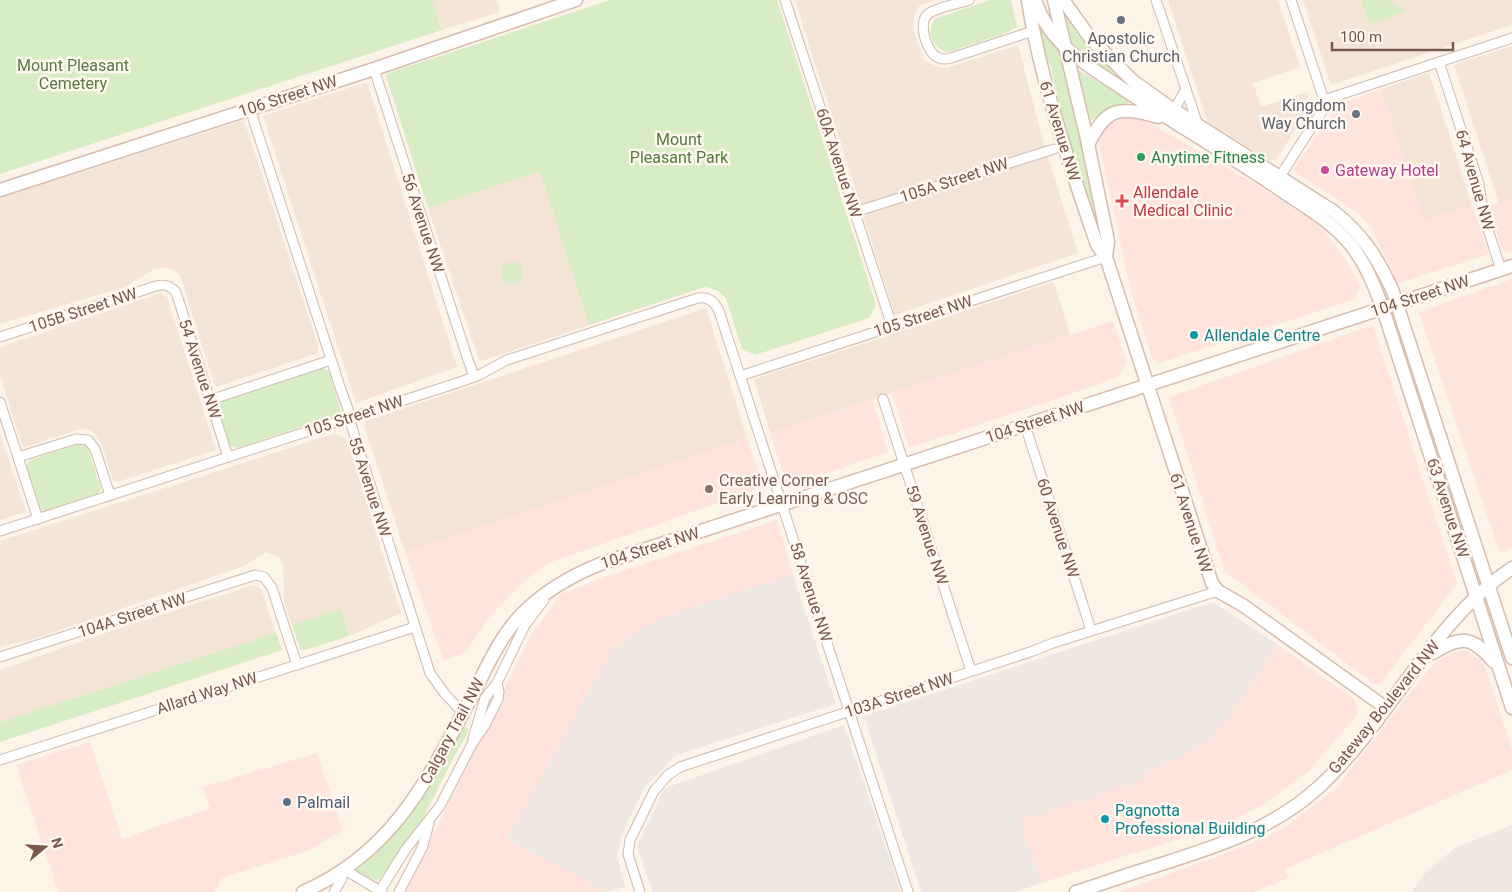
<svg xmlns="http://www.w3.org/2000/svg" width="1512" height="892" viewBox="0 0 1512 892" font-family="Roboto,sans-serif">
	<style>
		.residential { fill: #f5e5d7 }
		.commercial { fill: #fee4dc }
		.industrial { fill: #eee7e2 }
		.green { fill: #d8ecc6 }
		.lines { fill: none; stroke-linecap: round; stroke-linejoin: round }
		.street-casing { stroke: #d0baad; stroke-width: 11 }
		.secondary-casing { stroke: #d6bcad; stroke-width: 15 }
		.street { stroke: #fff; stroke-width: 9 }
		.secondary { stroke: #fff; stroke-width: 12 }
		.worship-dot { fill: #6b7280; stroke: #fff8f0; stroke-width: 2 }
		.leisure-dot { fill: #2e9e5b; stroke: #fff8f0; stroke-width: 2 }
		.hotel-dot { fill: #d1479c; stroke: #fff8f0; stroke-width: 2 }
		.health-dot { fill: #e0444e; stroke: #fff8f0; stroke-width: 2 }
		.culture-dot { fill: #0f9aa8; stroke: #fff8f0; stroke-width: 2 }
		.education-dot { fill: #8d6e63; stroke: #fff8f0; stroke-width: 2 }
		.service-dot { fill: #5c6f8a; stroke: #fff8f0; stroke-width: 2 }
		.labels { text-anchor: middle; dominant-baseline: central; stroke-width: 5; stroke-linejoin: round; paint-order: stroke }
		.worship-label { font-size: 16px; fill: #5b616d; stroke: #fff8f0 }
		.park-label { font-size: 16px; fill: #547a3f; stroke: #fff8f0 }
		.street-label { font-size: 16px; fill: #79584b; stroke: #fff8f0 }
		.leisure-label { font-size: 16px; fill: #27864d; stroke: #fff8f0; text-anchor: start }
		.hotel-label { font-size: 16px; fill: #b23c85; stroke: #fff8f0; text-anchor: start }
		.health-label { font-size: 16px; fill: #be3a42; stroke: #fff8f0; text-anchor: start }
		.culture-label { font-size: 16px; fill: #0d838f; stroke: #fff8f0; text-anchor: start }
		.education-label { font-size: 16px; fill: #785e54; stroke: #fff8f0; text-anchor: start }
		.service-label { font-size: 16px; fill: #4e5e75; stroke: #fff8f0; text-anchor: start }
	</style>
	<rect width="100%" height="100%" fill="#fdf4e9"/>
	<g class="residential">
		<path d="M432,0h64l4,12 -58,18z"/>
		<path d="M795,0h141l-17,6 -5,10 -1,13 11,31 14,7 9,1 71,-23 25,96 35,112 -183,62z"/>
		<path d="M1168,0h110l22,67 -47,16 8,24 47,-15 1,16 -33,52h-8l-61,-39z"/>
		<path d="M1303,0h209v25l-181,60z"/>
		<path d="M1512,46v152l-13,5 -45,-138z"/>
		<path d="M1429,73l43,132 -48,16 -43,-132z"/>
		<path d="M367,82l90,285 -101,36 -93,-287z"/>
		<path d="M244,120l75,229 -1,4 -101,34 -3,-3 -34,-109 -12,-8 -14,2 -29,18 -125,37v-126z"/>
		<path d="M540,172l49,153 -108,36 -2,-1 -51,-152z"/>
		<path d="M1054,282l16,53 -300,98 -16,-54z"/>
		<path d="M161,293l6,4 49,153 -99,32 -4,-2 -12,-38 -8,-10 -7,-3 -8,1 -53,17 -3,-2 -22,-71v-27z"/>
		<path d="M706,308l41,130 -342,114 -41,-127 2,-4z"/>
		<path d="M0,433l26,79 -26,8z"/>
		<path d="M336,433l11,7 54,173 -52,23 -8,-27 -49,16 -8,-23 -1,-37 -5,-8 -12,-5 -22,14 -204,71 -40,10v-106z"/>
		<path d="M254,585l7,4 15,44 -276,89v-52l99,-35z"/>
	</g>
	<g class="commercial">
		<path d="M1381,89l43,131 48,-15 17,49 -90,29 -3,-2 -25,-54 -16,-16 -62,-40 45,-67z"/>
		<path d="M1132,118l8,2 17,7 100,58 55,35 13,12 22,29 13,26 -5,12 -195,64 -7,-4 -22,-68 -33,-153 7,-12 9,-5z"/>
		<path d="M1512,198v53l-4,1 -6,-2 -14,-44z"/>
		<path d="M1512,279v268l-12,7 -81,-242z"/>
		<path d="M1113,321l14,42 -9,14 -61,22 -148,49 -17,-55z"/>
		<path d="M1373,325l84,259 -77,100h-6l-149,-112 -56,-175z"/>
		<path d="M872,400l16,50 -2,3 -94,32 -6,-2 -16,-50z"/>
		<path d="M747,438l16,49 -217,77 -26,21 -31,33 -23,34 -22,9 -39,-109z"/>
		<path d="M777,520l16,55 -123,40 -36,16 -23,21 -104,187 100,53h-202l125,-256 30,-41 43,-18z"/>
		<path d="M1277,644l79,57 2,13 -50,58 -41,30 -31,17 -26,10 -169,54 -21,-63 125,-41 -3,-7 41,-16 28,-19 20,-22z"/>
		<path d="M1465,650l18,11 29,89v20l-227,99 4,9 -36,14h-133l120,-44 30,-13 21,-12 45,-35 97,-124 19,-11z"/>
		<path d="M90,742l32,97 88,-31 -7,-21 114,-34 26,78 -36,20 -85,27 -7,14h-157l-42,-127z"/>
	</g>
	<g class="industrial">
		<path d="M793,575l43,129 -160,51 -31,32 -20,40 -8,28 8,32 -18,5 -100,-53 104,-187 23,-21 36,-16z"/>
		<path d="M1213,602l64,42 -46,71 -20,22 -28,19 -40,16 2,7 -125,41 21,63 -26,9h-94l-57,-176z"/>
		<path d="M844,725l57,167h-249l-15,-46 28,-58z"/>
		<path d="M1512,825v67h-101l16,-21 28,-23z"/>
	</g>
	<g class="green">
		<path d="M0,0h432l10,30 -442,144z"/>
		<path d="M610,0h167l99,305 -7,13 -114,37 -13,-6 -16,-50c-5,-7 -12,-11 -21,-12l-116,38 -49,-153 -112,36 -42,-132 2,-3z"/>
		<path d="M990,0h21l6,27 -13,7 -55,18c-16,-1 -24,-22 -14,-33z"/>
		<path d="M1361,0h26l20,11 -37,13z"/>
		<path d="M1060,8l86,89 -73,-47z"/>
		<path d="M1039,26l2,1 23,29 37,181 -4,-2 -36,-121 -10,-47 -9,-22z"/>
		<path d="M1078,70l51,30 1,2 -15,3 -24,16 -14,-49z"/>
		<circle cx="512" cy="273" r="11"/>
		<path d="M324,368l6,5 11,39 -3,3 -101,33 -7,-3 -12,-37 3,-6z"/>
		<path d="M79,444h5l3,2 14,42 -1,3 -3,3 -52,17 -4,-1 -15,-43 4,-7z"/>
		<path d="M341,609l8,27 -44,14 -5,-1 -8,-24z"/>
		<path d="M276,633l6,17 -282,92v-20z"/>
		<path d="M460,725l8,3v4l-14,25 -36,71 -38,51 -11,2 -14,-9 1,-2 16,-13 21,-24z"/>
	</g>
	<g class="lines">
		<defs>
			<g id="street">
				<path d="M785,0l107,326"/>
				<path d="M969,0c-11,4 -32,7 -41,14 -11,9 -1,40 11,44 5,2 10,1 15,-1l73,-24"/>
				<path d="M1156,0l42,125"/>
				<path d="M1291,0l33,100"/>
				<path d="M1439,62l40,122 5,33 17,53"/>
				<path d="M374,69l94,291 6,16"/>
				<path d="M250,109l91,281 7,19 1,9 81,255 15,21 18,19"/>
				<path d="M1171,115l15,-26"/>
				<path d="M1277,181l45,-70 2,-11 188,-62"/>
				<path d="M855,212l199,-63"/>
				<path d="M0,337l156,-51c8,-2 14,-1 20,6l52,165"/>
				<path d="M740,376l366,-119"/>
				<path d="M883,399l88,272"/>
				<path d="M210,400l121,-40"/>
				<path d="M0,402l38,117"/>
				<path d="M1025,425l66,205"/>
				<path d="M18,457l58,-18 12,1 7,9 15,46"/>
				<path d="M0,531l460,-149 19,-7 28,-15 191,-62c11,-1 16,3 21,13l189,581"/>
				<path d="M0,657l255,-82 9,2 8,11 25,77"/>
				<path d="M473,739l12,-41 12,-15 28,-58 19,-25"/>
				<path d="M0,760l415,-133"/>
				<path d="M334,892l7,-12 4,-10 37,22"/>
				<path d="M379,892l27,-43 34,-43 32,-62 13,-19 13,-26 1,-7 -2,-9"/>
				<path d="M399,892l23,-44 7,-24"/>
				<path d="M640,892l-12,-38 2,-14 24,-49 14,-16 12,-8 353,-116 20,-8 165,-52"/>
			</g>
			<g id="secondary">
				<path d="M1028,0c13,84 42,165 69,245l9,12 106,326 6,8 26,15 142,102"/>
				<path d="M1035,0c13,42 50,64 85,87 54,36 109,68 162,104 24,16 50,31 69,54 15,19 23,40 32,64l129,399"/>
				<path d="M1054,0l33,139 21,102 -2,16"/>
				<path d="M1063,0l28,39 42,42 35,25 165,105c30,24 42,43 59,78l120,369"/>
				<path d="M1088,145c18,-38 31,-39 70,-28"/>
				<path d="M0,190l374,-121 202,-69"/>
				<path d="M1433,653c29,-18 39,-17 61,9"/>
				<path d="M303,892c91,-40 125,-113 169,-196 14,-27 27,-58 49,-81 23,-24 51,-40 82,-52l909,-297"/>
				<path d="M1076,892c25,-8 50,-17 76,-25 60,-19 121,-37 168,-81 71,-66 110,-163 192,-218"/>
			</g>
		</defs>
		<use href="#street" class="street-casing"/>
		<use href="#secondary" class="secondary-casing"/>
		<use href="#street" class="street"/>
		<use href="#secondary" class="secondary"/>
	</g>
	<g class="worship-dot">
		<circle cx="1121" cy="20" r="5"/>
		<circle cx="1356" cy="114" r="5"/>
	</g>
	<circle class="leisure-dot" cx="1141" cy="157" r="5"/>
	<circle class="hotel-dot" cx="1325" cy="170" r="5"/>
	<path class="health-dot" d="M1119.5 193.5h5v5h5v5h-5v5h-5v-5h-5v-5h5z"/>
	<g class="culture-dot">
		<circle cx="1194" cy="335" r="5"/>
		<circle cx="1105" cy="819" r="5"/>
	</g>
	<circle class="education-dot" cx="709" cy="489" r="5"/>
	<circle class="service-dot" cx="287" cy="802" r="5"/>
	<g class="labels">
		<g class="worship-label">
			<text x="1121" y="38">Apostolic<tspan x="1121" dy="18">Christian Church</tspan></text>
			<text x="1346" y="105" text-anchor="end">Kingdom<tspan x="1346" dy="18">Way Church</tspan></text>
		</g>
		<g class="park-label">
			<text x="73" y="65">Mount Pleasant<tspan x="73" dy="18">Cemetery</tspan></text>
			<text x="679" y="139">Mount<tspan x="679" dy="18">Pleasant Park</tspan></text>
		</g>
		<g class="street-label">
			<text transform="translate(288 96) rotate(-18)">106 Street NW</text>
			<text transform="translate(1060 131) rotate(73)">61 Avenue NW</text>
			<text transform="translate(839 163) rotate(72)">60A Avenue NW</text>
			<text transform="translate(954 180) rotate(-18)">105A Street NW</text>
			<text transform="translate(1475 180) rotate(74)">64 Avenue NW</text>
			<text transform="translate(423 223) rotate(72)">56 Avenue NW</text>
			<text transform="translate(1420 296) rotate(-18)">104 Street NW</text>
			<text transform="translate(83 310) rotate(-18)">105B Street NW</text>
			<text transform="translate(923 316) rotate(-18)">105 Street NW</text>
			<text transform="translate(200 369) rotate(72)">54 Avenue NW</text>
			<text transform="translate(354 416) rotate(-18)">105 Street NW</text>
			<text transform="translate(1035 422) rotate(-18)">104 Street NW</text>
			<text transform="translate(370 487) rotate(72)">55 Avenue NW</text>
			<text transform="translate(1448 508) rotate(72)">63 Avenue NW</text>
			<text transform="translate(1191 523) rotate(72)">61 Avenue NW</text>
			<text transform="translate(1058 528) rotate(72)">60 Avenue NW</text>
			<text transform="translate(927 535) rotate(72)">59 Avenue NW</text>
			<text transform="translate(650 548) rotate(-18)">104 Street NW</text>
			<text transform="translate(811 592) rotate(72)">58 Avenue NW</text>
			<text transform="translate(132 615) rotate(-18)">104A Street NW</text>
			<text transform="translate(207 693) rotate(-18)">Allard Way NW</text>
			<text transform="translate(899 695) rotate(-18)">103A Street NW</text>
			<text transform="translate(1384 707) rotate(-51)">Gateway Boulevard NW</text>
			<text transform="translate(452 731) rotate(-62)">Calgary Trail NW</text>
		</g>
		<g class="leisure-label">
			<text x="1151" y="157">Anytime Fitness</text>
		</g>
		<g class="hotel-label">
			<text x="1335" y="170">Gateway Hotel</text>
		</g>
		<g class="health-label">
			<text x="1133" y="192">Allendale<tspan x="1133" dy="18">Medical Clinic</tspan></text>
		</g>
		<g class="culture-label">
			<text x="1204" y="335">Allendale Centre</text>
			<text x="1115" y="810">Pagnotta<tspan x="1115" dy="18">Professional Building</tspan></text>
		</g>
		<g class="education-label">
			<text x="719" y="480">Creative Corner<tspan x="719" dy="18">Early Learning &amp; OSC</tspan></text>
		</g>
		<g class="service-label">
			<text x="297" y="802">Palmail</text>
		</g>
	</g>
	<g transform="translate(45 847) rotate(72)" stroke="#fff8f0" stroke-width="4" paint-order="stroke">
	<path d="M0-4L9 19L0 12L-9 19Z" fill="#79584b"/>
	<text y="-8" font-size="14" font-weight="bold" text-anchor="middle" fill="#79584b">N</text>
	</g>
	<path d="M1332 42v8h121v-8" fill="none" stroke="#79584b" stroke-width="2.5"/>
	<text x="1340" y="42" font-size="15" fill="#79584b" stroke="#fff8f0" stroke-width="4" paint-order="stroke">100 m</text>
</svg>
